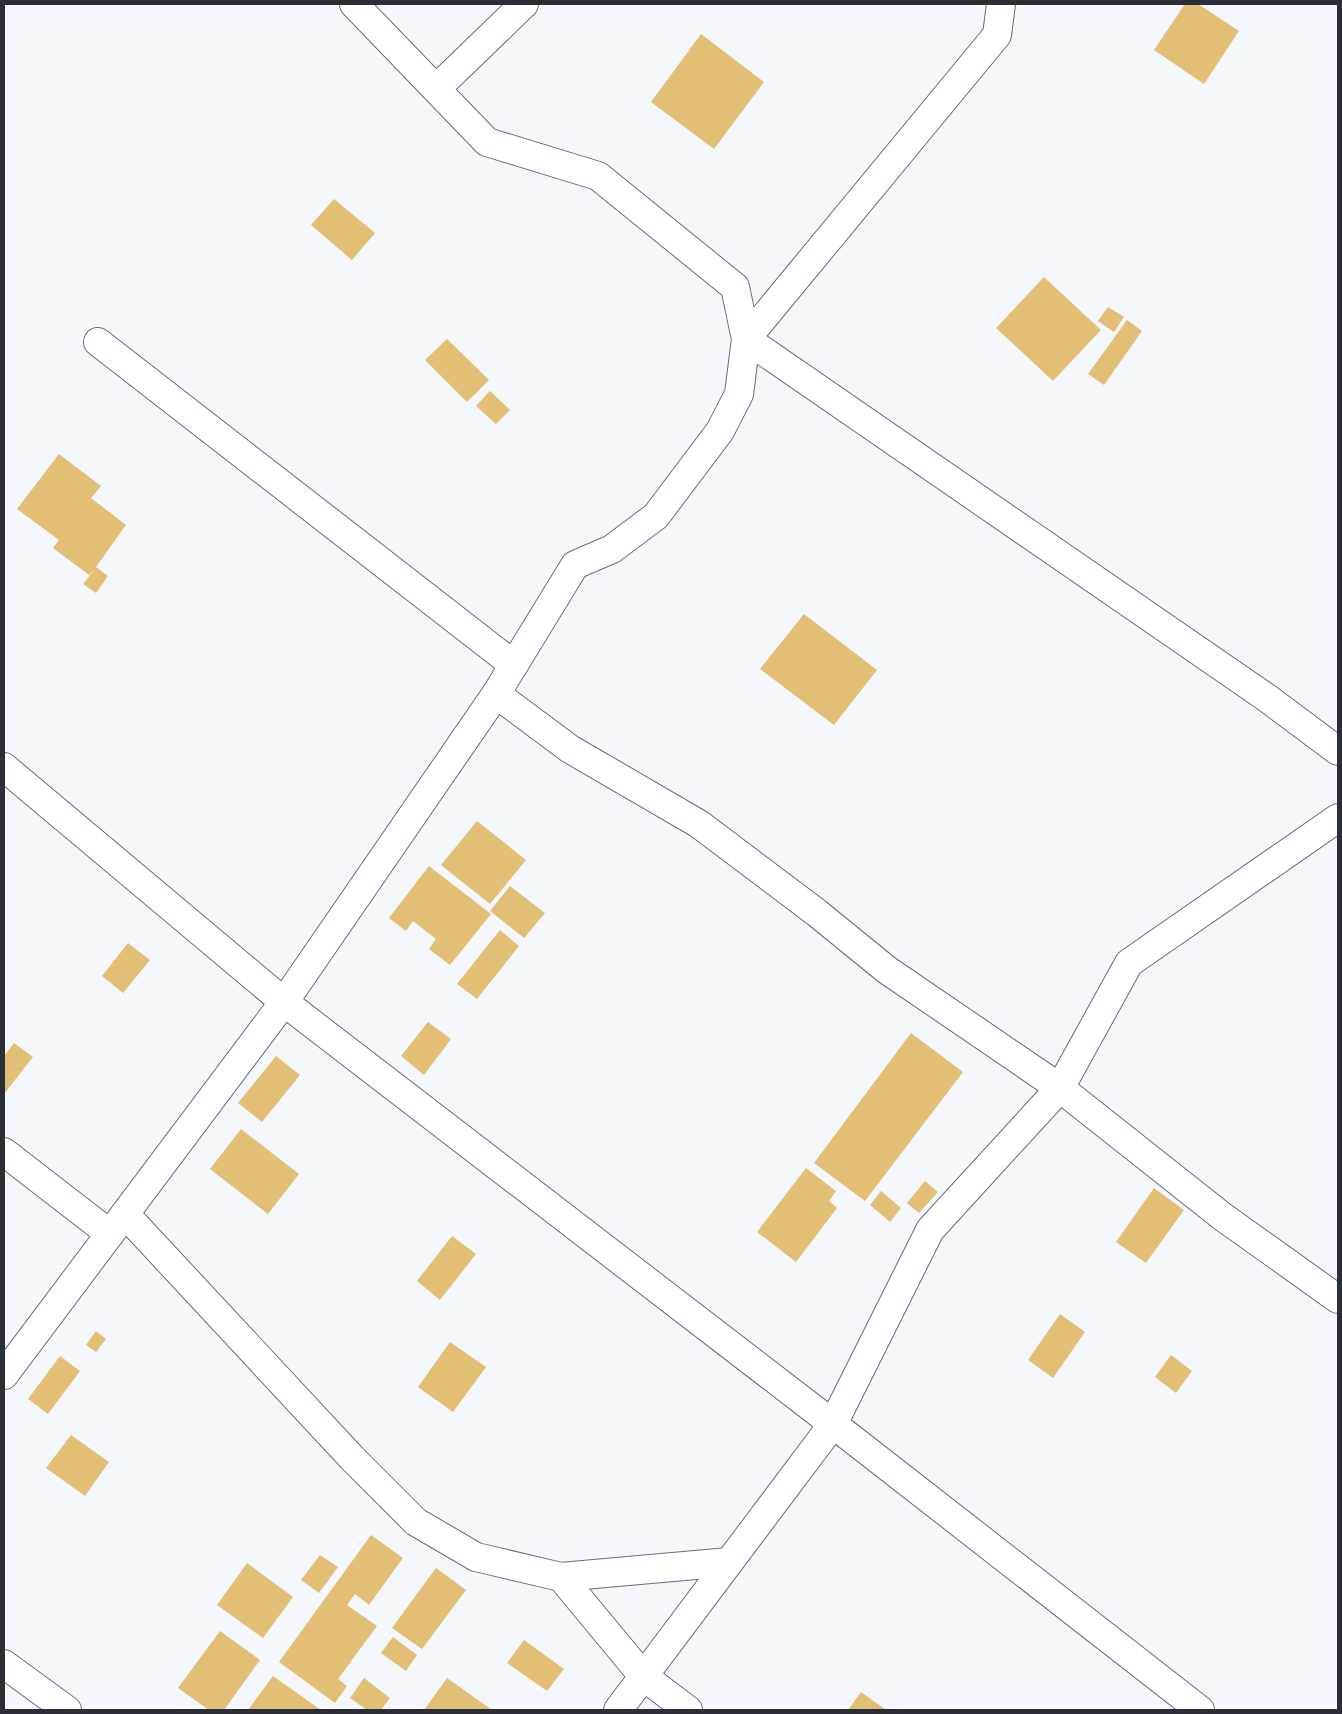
<svg xmlns="http://www.w3.org/2000/svg" width="1342" height="1714" viewBox="0 0 1342 1714" font-family="'PT Sans',sans-serif">
	<style>
		.building { fill: #e3bf76 }
		.lines { fill: none; stroke-linecap: round; stroke-linejoin: round }
		.street-casing { stroke: #656d82; stroke-width: 30 }
		.street { stroke: #fff; stroke-width: 28 }
	</style>
	<rect width="100%" height="100%" fill="#f4f7fb"/>
	<g class="building">
		<path d="M1185,4h13l41,27 -35,53 -50,-34z"/>
		<path d="M701,34l63,48 -50,67 -63,-47z"/>
		<path d="M334,199l41,34 -23,27 -41,-35z"/>
		<path d="M1044,277l57,53 -48,51 -57,-53z"/>
		<path d="M1108,307l16,10 -10,15 -16,-11z"/>
		<path d="M1127,320l15,11 -38,54 -16,-11z"/>
		<path d="M447,339l42,41 -22,22 -42,-42z"/>
		<path d="M490,391l20,19 -14,14 -20,-18z"/>
		<path d="M59,454l42,32 -10,12 35,27 -30,42 12,9 -12,17 -13,-9 12,-15 -6,6 -36,-27 6,-8 -42,-31z"/>
		<path d="M804,614l73,56 -43,55 -74,-56z"/>
		<path d="M477,821l49,39 -36,44 -49,-39z"/>
		<path d="M429,866l62,48 -41,51 -21,-16 7,-10 -23,-18 -7,10 -17,-13z"/>
		<path d="M510,886l35,27 -21,25 -34,-27z"/>
		<path d="M500,930l19,16 -42,53 -20,-15z"/>
		<path d="M128,943l22,17 -27,33 -21,-17z"/>
		<path d="M428,1022l23,17 -27,36 -23,-19z"/>
		<path d="M911,1033l52,39 -98,129 -51,-38z"/>
		<path d="M14,1043l19,14 -29,37v-38z"/>
		<path d="M276,1056l24,19 -38,47 -24,-19z"/>
		<path d="M241,1129l58,45 -31,40 -58,-45z"/>
		<path d="M806,1168l30,23 -7,10 8,7 -41,54 -39,-30z"/>
		<path d="M925,1181l13,11 -19,21 -12,-10z"/>
		<path d="M1154,1188l30,22 -38,53 -30,-21z"/>
		<path d="M881,1191l20,17 -11,14 -20,-17z"/>
		<path d="M452,1236l24,18 -36,46 -23,-19z"/>
		<path d="M1060,1314l25,18 -32,46 -25,-18z"/>
		<path d="M96,1331l10,8 -10,13 -10,-7z"/>
		<path d="M450,1342l36,25 -33,45 -35,-25z"/>
		<path d="M1171,1355l21,16 -16,22 -21,-16z"/>
		<path d="M60,1356l20,15 -32,43 -20,-15z"/>
		<path d="M71,1435l38,27 -24,34 -39,-28z"/>
		<path d="M371,1535l32,23 -34,47 -14,-11 -8,11 30,21 -39,53 9,7 -12,17 -56,-41z"/>
		<path d="M320,1555l18,12 -19,26 -18,-13z"/>
		<path d="M247,1563l46,34 -30,41 -46,-33z"/>
		<path d="M436,1568l30,22 -44,59 -30,-21z"/>
		<path d="M220,1631l40,29 -36,50h-15l-31,-22z"/>
		<path d="M393,1637l24,18 -11,16 -25,-18z"/>
		<path d="M524,1640l40,29 -17,22 -40,-28z"/>
		<path d="M273,1676l48,34h-73z"/>
		<path d="M364,1678l26,20 -9,12h-14l-17,-12z"/>
		<path d="M447,1678l45,32h-68z"/>
		<path d="M861,1692l25,18h-38z"/>
	</g>
	<g class="lines">
		<defs>
			<g id="street">
				<path d="M1001,4l-4,31 -251,304 521,359 71,53"/>
				<path d="M436,89l88,-85"/>
				<path d="M98,342l416,323"/>
				<path d="M496,694l74,55 129,75 118,89 70,57 173,118 163,129 115,82"/>
				<path d="M4,767l280,235 549,422 367,286"/>
				<path d="M4,1152l106,82"/>
				<path d="M125,1214l227,244 64,64 60,35 85,20 168,-15"/>
				<path d="M4,1375l280,-373 212,-308 79,-129 37,-16 44,-33 64,-85 19,-37 7,-55 -11,-52 -137,-111 -111,-34 -133,-138"/>
				<path d="M561,1577l82,99 45,34"/>
				<path d="M4,1664l63,46"/>
				<path d="M618,1710l215,-286 97,-194 130,-142 69,-125 209,-145"/>
			</g>
		</defs>
		<use href="#street" class="street-casing"/>
		<use href="#street" class="street"/>
	</g>
	<rect width="1342" height="1714" fill="none" stroke="#2a2e36" stroke-width="10"/>
</svg>
